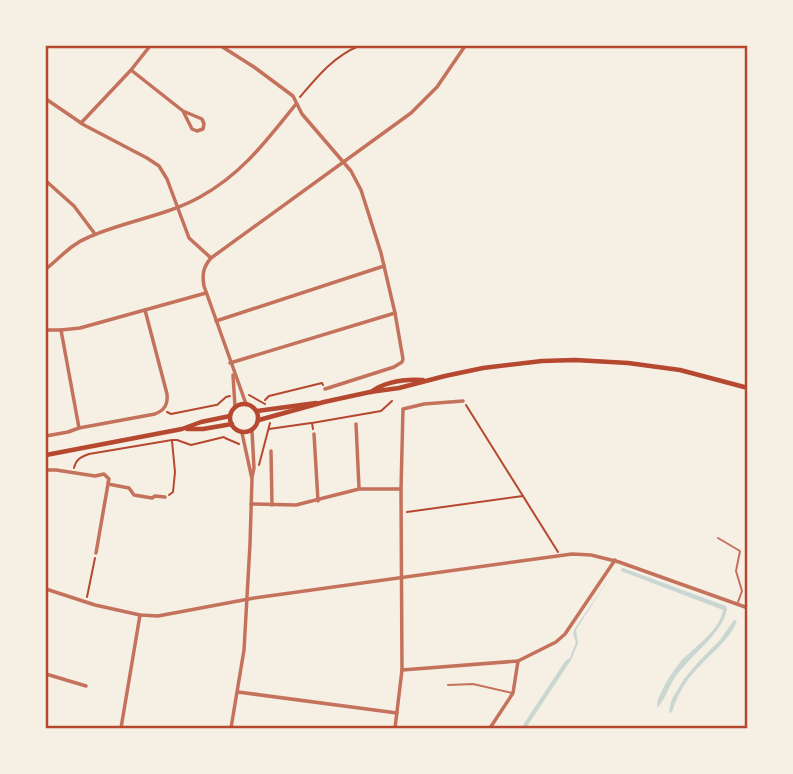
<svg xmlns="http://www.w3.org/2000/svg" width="793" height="774" viewBox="0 0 793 774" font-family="Jost,sans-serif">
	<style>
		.water { fill: #c9d6d2 }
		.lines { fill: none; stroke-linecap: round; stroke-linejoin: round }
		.path { stroke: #b5482f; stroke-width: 2 }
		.service { stroke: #c5725c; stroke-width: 2 }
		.minor { stroke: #c5725c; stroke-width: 3.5 }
		.tertiary { stroke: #c5725c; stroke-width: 3.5 }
		.secondary { stroke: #b5482f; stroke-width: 4.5 }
		.neatline { fill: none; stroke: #b5482f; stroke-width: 2.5 }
	</style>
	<rect width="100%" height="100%" fill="#f6efe4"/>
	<g class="water">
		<path d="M623,568l103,38 1,3c-5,26 -38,47 -53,70 -6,9 -9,21 -17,29 0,-6 1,-10 4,-15 5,-12 13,-23 21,-33 14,-14 38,-30 41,-50l-102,-39v-2z"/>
		<path d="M609,578l-33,52 2,13 -7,17 -45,68h-5l45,-68 4,-2 6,-16 -3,-8 1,-4z"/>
		<path d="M734,620l3,1c-8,20 -26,32 -40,48 -12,12 -20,27 -25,43l-2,1 -1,-3 3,-11 12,-20 15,-18 21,-21z"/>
	</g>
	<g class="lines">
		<g class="path">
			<path d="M300,97c17,-20 34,-41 59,-51"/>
			<path d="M249,395l16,9"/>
			<path d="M265,400l4,-4 53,-13 1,2"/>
			<path d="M217,405l9,-8 4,-1"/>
			<path d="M466,405l92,147"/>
			<path d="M167,412l4,2 45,-9"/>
			<path d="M269,429l42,-6"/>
			<path d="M313,429l-1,-6 69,-12 11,-10"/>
			<path d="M225,438l14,6"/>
			<path d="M259,465l11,-42"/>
			<path d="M74,468c2,-9 7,-11 15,-14l83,-14h5l14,5 33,-8"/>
			<path d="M169,495l4,-3 2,-20 -3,-31"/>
			<path d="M407,512l116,-16"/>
			<path d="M87,597l8,-39"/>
		</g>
		<g class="service">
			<path d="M718,538l22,13 -4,20 6,20 -4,11"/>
			<path d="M448,685l25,-1 39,9"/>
		</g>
		<g class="minor">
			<path d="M221,46l33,21 39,29 9,18 49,57 10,19 20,63 14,60 8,46 -1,3 -8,5 -69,22"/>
			<path d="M131,70l52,41 19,8 2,5 -1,5 -6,2 -5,-2 -9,-18"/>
			<path d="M46,99l38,26 63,33 12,8 8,13 22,59 22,20"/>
			<path d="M81,123l50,-53 19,-24"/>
			<path d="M46,181l28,25 21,28"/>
			<path d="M46,269c14,-11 25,-25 43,-32 36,-16 77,-21 111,-40 42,-23 67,-57 96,-93"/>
			<path d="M216,321l168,-55"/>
			<path d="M46,330h15l19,-2 126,-35"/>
			<path d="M61,330l18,98"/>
			<path d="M230,363l165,-50"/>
			<path d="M356,424l3,64"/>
			<path d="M314,434l4,67"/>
			<path d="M46,436l22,-4 11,-4 76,-14c10,-4 13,-10 12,-20l-22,-84"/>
			<path d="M271,451l1,54"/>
			<path d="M46,470h10l39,6 9,-2 5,5 -1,4"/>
			<path d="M251,504l45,1 63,-16h42"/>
			<path d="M96,553l12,-69 21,4 5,7 18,3 3,-2 10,1"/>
			<path d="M46,589l49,16 45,10 18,1 96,-18 318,-44 19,1 28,7 129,46"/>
			<path d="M402,670l116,-9 38,-19 9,-8 50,-74"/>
			<path d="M46,674l40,12"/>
			<path d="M238,692l159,21"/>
			<path d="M121,728l19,-113"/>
			<path d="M395,728l7,-58 -1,-181 2,-80 21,-5 39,-3"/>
			<path d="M490,728l23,-35 5,-32"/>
		</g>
		<g class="tertiary">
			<path d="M233,375l2,32"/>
			<path d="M246,404l-42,-118c-2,-11 -1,-19 7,-28l200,-145 26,-26 28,-41"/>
			<path d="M252,431l2,37 -2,9"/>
			<path d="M231,728l13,-78 6,-106 2,-65 -10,-46"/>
		</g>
		<g class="secondary">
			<path d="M371,392c15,-11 34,-13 52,-12"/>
			<circle cx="244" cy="418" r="14"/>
			<path d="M257,411l59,-8"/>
			<path d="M259,420l65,-18 46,-10 29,-4 46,-12 38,-8 59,-7 33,-1 53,3 52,7 68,18"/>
			<path d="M187,429h16l29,-5"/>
			<path d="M46,455l136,-26 19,-7 29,-6"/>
		</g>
	</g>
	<rect width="793" height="774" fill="none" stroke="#f6efe4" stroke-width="94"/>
	<rect x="47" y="47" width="699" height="680" class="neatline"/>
</svg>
